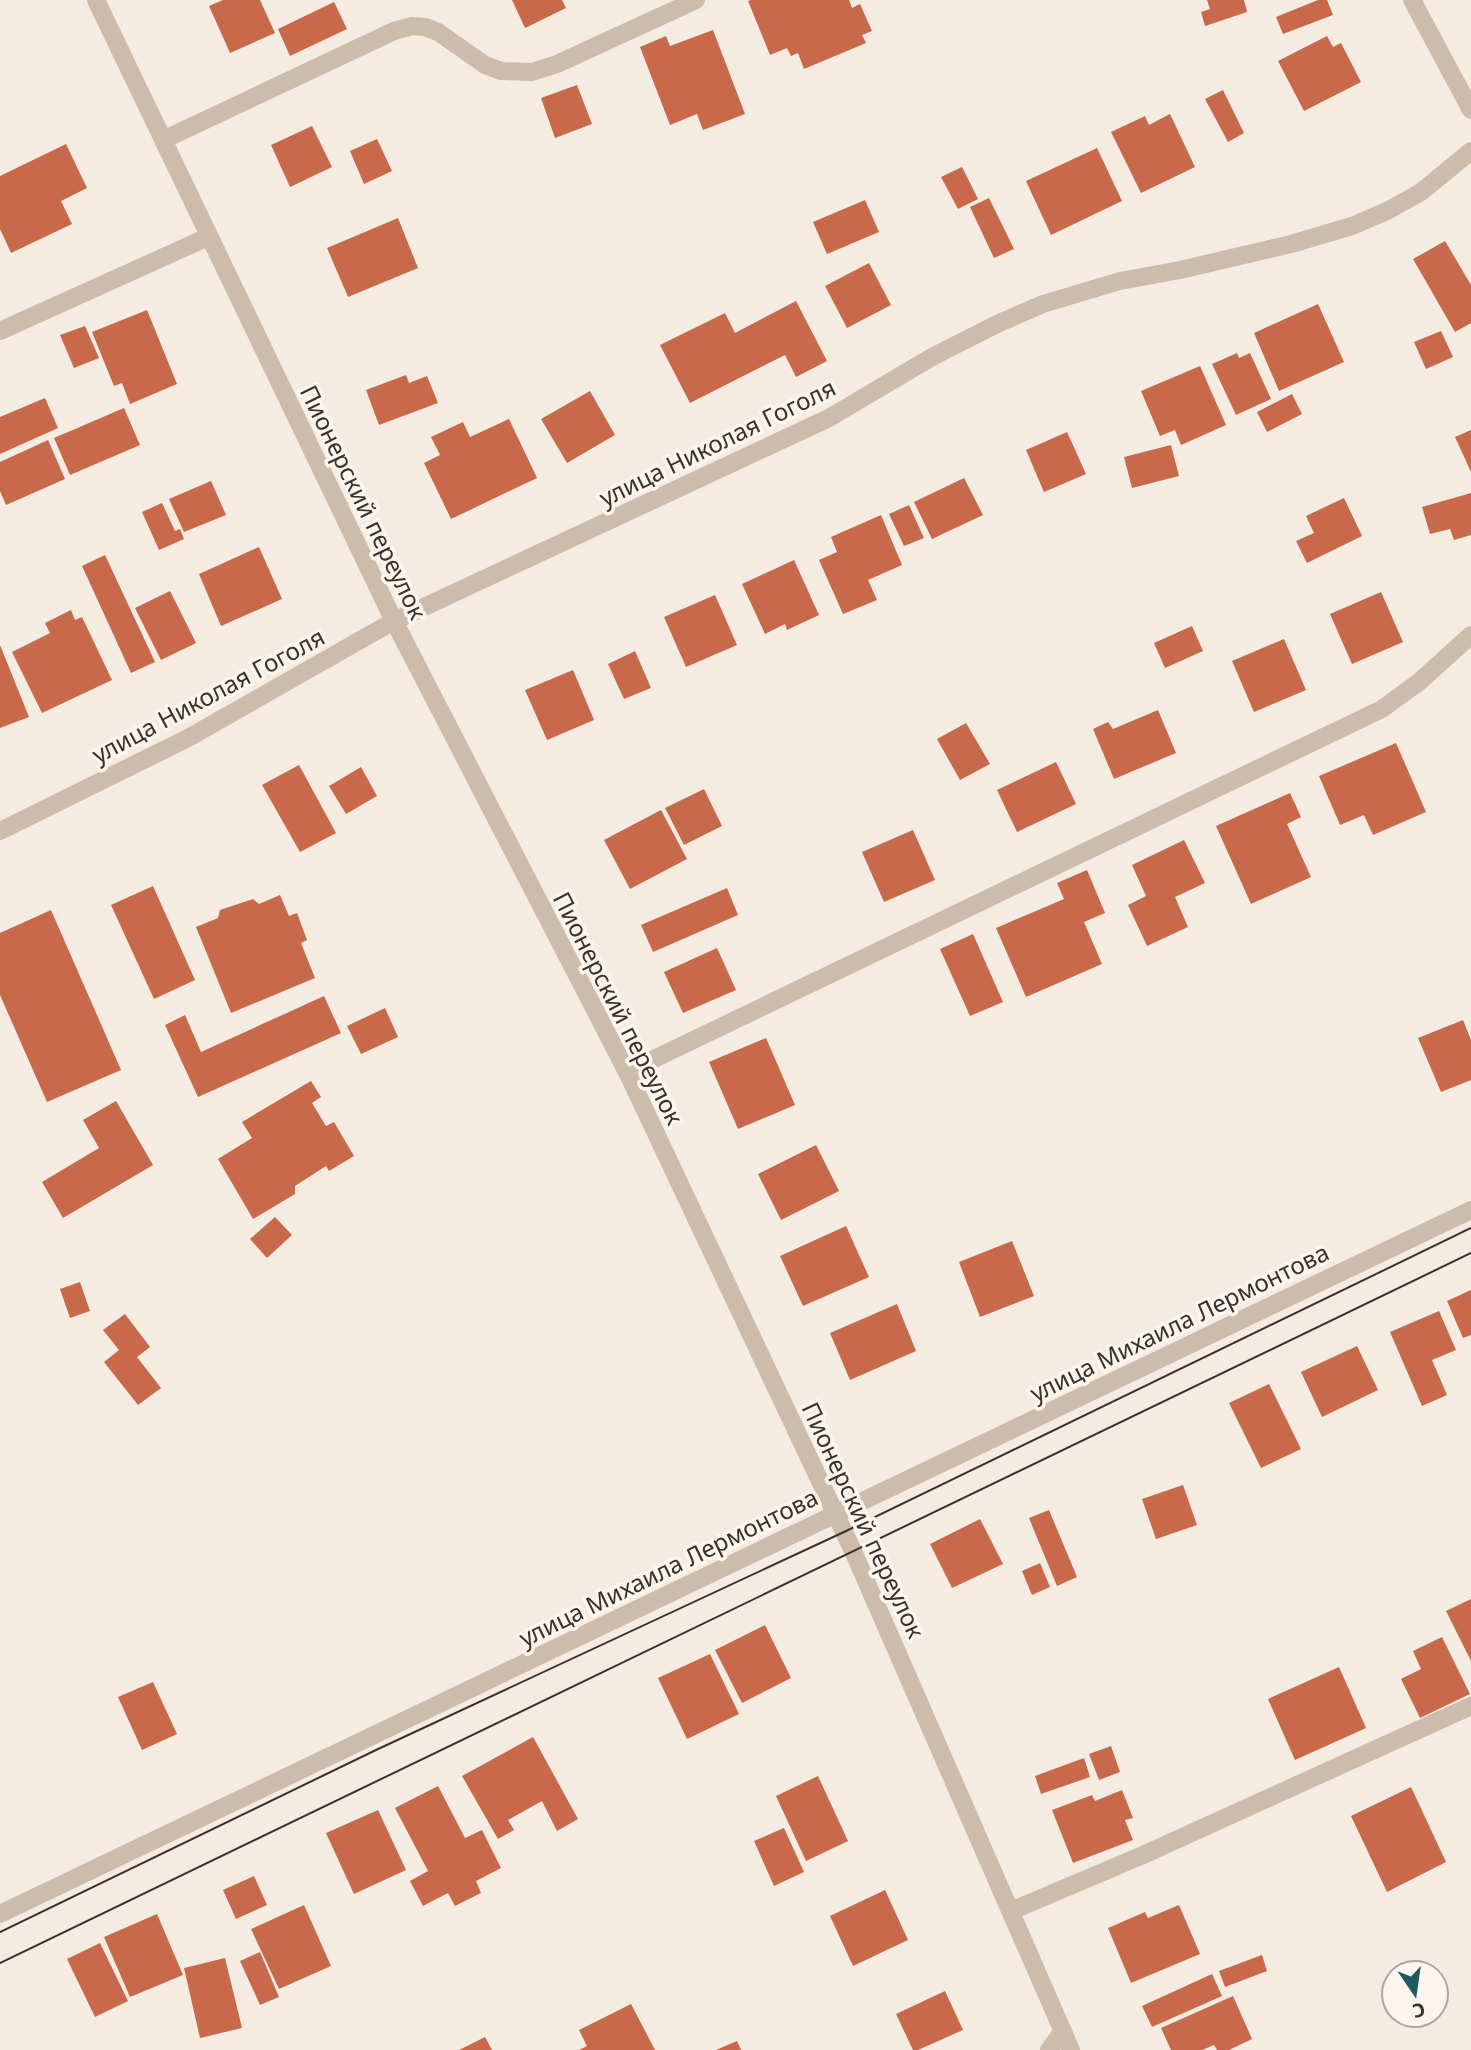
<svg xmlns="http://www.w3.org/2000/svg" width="1471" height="2050" viewBox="0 0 1471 2050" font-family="'Noto Sans',sans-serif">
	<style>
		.building { fill: #c8694b }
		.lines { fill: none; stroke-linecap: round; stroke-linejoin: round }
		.lane { stroke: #cdbbac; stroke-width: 18 }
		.street { stroke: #cdbbac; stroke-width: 18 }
		.tram { stroke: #3b302b; stroke-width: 2 }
		.labels { text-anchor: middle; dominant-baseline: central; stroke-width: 7; stroke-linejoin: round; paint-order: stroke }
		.street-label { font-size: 24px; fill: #3b302b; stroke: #fbf5ee }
	</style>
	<rect width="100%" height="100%" fill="#f4ebe1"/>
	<g class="building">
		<path d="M223,0h37l15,33 -45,20 -21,-47z"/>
		<path d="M512,0h50l4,8 -41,20z"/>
		<path d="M751,0h98l3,8 8,-4 12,27 -10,4 4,8 -62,26 -6,-16 -7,3 -4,-8 -17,7 -22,-54z"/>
		<path d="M1207,0h37l3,12 -42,14 -4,-14 9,-3z"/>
		<path d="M1318,0h9l6,15 -50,19 -7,-17z"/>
		<path d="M334,2l13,27 -57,27 -12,-27z"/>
		<path d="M713,30l32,84 -42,16 -6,-16 -27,11 -30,-78 26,-11 4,10z"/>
		<path d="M1327,36l6,11 8,-4 20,39 -57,29 -26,-50z"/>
		<path d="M577,85l15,39 -37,14 -14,-40z"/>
		<path d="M1223,90l21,43 -16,9 -23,-43z"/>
		<path d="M1170,114l25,53 -54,26 -30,-61 34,-16 4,9z"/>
		<path d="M312,126l20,41 -42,20 -19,-42z"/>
		<path d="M377,139l15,32 -28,13 -14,-33z"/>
		<path d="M66,144l21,44 -26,13 11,23 -61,29 -11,-24v-53z"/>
		<path d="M1097,148l25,53 -71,34 -25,-54z"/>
		<path d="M962,167l16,32 -20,10 -17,-32z"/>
		<path d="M989,198l25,51 -20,9 -24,-51z"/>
		<path d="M865,200l14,32 -52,22 -14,-32z"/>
		<path d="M398,218l20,50 -70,29 -21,-49z"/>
		<path d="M1445,241l26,44v38l-16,9 -42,-73z"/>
		<path d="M869,263l22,42 -44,23 -22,-42z"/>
		<path d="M796,301l31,60 -31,16 -11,-22 -95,48 -30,-58 65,-32 10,20z"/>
		<path d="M1318,304l26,58 -65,29 -25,-58z"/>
		<path d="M147,310l30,74 -47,20 -8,-21 -8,3 -22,-54z"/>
		<path d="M85,326l14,32 -25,10 -14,-33z"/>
		<path d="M1441,331l12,26 -27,12 -12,-27z"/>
		<path d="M1237,353l2,5 11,-5 21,46 -35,16 -24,-51z"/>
		<path d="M1200,366l26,59 -45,20 -6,-15 -15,6 -19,-45z"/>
		<path d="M406,375l3,8 18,-7 11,27 -59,22 -13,-35z"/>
		<path d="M590,391l25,44 -48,28 -26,-44z"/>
		<path d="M1292,394l10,20 -35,18 -10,-20z"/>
		<path d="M45,398l13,30 -58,26v-37z"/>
		<path d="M124,408l16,37 -70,30 -16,-37z"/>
		<path d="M509,419l28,59 -86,41 -27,-56 16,-8 -9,-18 32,-15 7,15z"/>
		<path d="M1471,430v42l-16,-35z"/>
		<path d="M1067,432l19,42 -42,18 -18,-42z"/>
		<path d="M48,440l17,39 -59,26 -6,-14v-29z"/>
		<path d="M1171,445l8,31 -47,12 -8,-31z"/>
		<path d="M964,478l19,37 -51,24 -18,-37z"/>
		<path d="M211,481l15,34 -42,17 -15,-33z"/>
		<path d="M1471,493v42l-17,5 -4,-11 -20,5 -8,-27z"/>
		<path d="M1344,498l18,38 -55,27 -11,-22 18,-8 -8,-17z"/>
		<path d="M162,503l13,28 5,-2 4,10 -25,11 -17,-38z"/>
		<path d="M909,505l15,33 -20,8 -15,-32z"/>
		<path d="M881,515l21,50 -34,15 9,20 -34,14 -24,-54 18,-8 -6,-15z"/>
		<path d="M259,547l23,52 -61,27 -22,-52z"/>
		<path d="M105,555l50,107 -24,11 -49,-107z"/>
		<path d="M794,560l25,55 -32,15 -2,-6 -20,10 -23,-50z"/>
		<path d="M170,591l26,52 -35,17 -26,-52z"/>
		<path d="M1381,592l22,50 -51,22 -22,-50z"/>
		<path d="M715,595l22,50 -51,22 -22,-50z"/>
		<path d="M71,610l4,10 7,-3 30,63 -70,33 -30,-61 38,-19 -5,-10z"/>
		<path d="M1192,626l11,25 -38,17 -11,-25z"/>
		<path d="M1284,639l22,51 -52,22 -22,-51z"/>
		<path d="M0,645l29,72 -29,11z"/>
		<path d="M635,651l16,37 -27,11 -16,-35z"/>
		<path d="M573,670l21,50 -47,20 -22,-50z"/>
		<path d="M1158,710l18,43 -62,26 -21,-50 15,-7 5,7z"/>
		<path d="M966,723l24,41 -30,16 -23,-41z"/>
		<path d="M1396,743l30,69 -53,23 -9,-20 -24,10 -21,-49z"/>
		<path d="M1056,762l20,42 -59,28 -20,-42z"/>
		<path d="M299,765l37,68 -36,19 -38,-67z"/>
		<path d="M361,767l16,29 -31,18 -17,-28z"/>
		<path d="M704,789l18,37 -38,19 -19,-37z"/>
		<path d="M1290,793l11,24 -14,7 24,53 -60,27 -35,-78z"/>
		<path d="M661,810l26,49 -57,30 -26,-49z"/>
		<path d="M913,830l22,50 -51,22 -22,-50z"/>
		<path d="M1184,840l21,43 -30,14 13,30 -41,19 -19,-41 18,-9 -14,-31z"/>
		<path d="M1087,870l18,43 -21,9 18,42 -76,33 -30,-69 68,-29 -7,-16z"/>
		<path d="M153,886l42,94 -41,19 -43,-94z"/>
		<path d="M727,888l11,27 -85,37 -12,-27z"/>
		<path d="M280,895l9,21 8,-3 10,27 -6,3 14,35 -84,35 -35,-86 22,-9 2,-8 33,-11 6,5z"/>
		<path d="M51,910l70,160 -74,32 -47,-107v-62z"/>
		<path d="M973,934l30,68 -33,14 -30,-67z"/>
		<path d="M717,948l19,42 -53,23 -19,-41z"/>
		<path d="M324,996l17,37 -143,64 -33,-72 20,-10 16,37z"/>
		<path d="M385,1008l13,29 -37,17 -14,-28z"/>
		<path d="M1463,1020l8,20v40l-30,12 -23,-54z"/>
		<path d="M766,1038l29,67 -57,24 -29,-67z"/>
		<path d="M311,1081l10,16 -9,6 14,23 8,-4 20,34 -25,15 -3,-5 -31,20v8l-42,25 -35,-60 34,-21 -10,-16z"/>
		<path d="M116,1101l37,64 -90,53 -21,-36 57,-34 -16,-28z"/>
		<path d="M816,1145l23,46 -58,29 -23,-46z"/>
		<path d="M275,1217l17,18 -25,23 -17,-19z"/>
		<path d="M846,1226l23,51 -66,29 -23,-50z"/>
		<path d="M1012,1241l22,55 -54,21 -21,-55z"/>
		<path d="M80,1282l10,29 -20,7 -10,-29z"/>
		<path d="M1471,1290v45l-8,3 -16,-37z"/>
		<path d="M897,1304l19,47 -66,29 -20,-47z"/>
		<path d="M1439,1311l17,39 -24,10 15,35 -25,11 -32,-74z"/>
		<path d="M125,1314l25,33 -13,10 24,31 -23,17 -34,-43 15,-12 -16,-20z"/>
		<path d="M1357,1346l21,44 -56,27 -21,-45z"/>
		<path d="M1269,1384l32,65 -40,19 -32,-65z"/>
		<path d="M1183,1485l14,40 -41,14 -14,-40z"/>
		<path d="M1049,1510l28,67 -20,9 -28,-68z"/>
		<path d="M980,1519l23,45 -51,24 -22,-44z"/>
		<path d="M1040,1563l10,24 -18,8 -10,-24z"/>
		<path d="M1471,1599v62l-25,-50z"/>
		<path d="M765,1625l26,53 -49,25 -27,-53z"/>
		<path d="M1442,1637l28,57 -50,24 -19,-39 20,-10 -8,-18z"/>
		<path d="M710,1654l29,60 -52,25 -29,-61z"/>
		<path d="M1339,1667l27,61 -71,32 -27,-61z"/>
		<path d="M153,1682l24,52 -35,16 -24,-53z"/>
		<path d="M533,1737l45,82 -21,12 -15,-30 -34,19 6,10 -16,9 -36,-63z"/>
		<path d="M1111,1746l9,26 -21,8 -10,-26z"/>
		<path d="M1084,1758l6,19 -49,17 -6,-18z"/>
		<path d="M818,1776l30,65 -42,20 -30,-65z"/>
		<path d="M438,1786l27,52 17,-8 19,38 -25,13 5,12 -26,13 -7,-13 -25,13 -13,-25 18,-10 -33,-63z"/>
		<path d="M1411,1787l35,75 -59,30 -36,-76z"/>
		<path d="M1122,1790l11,28 -8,2 8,20 -60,23 -21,-53 40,-15 3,6z"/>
		<path d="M378,1810l28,60 -52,24 -28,-61z"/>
		<path d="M784,1828l20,44 -30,14 -20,-45z"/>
		<path d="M254,1876l13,29 -31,14 -13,-29z"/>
		<path d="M885,1890l23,50 -55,26 -23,-50z"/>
		<path d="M304,1905l27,61 -52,23 -28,-60z"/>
		<path d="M1179,1905l21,49 -69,29 -23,-55 37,-16 3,6z"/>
		<path d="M157,1914l26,61 -53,22 -26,-60z"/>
		<path d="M100,1943l28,58 -33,16 -28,-58z"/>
		<path d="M260,1952l19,45 -19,8 -20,-44z"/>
		<path d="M1262,1955l5,16 -42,16 -6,-16z"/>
		<path d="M225,1958l17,70 -42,10 -16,-70z"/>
		<path d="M1212,1974l10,22 -70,31 -10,-21z"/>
		<path d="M945,1991l18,39 -45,20h-5l-17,-36z"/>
		<path d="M1233,1996l19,43 -23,11h-12l-3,-5 -12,5h-31l-10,-22z"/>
		<path d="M631,2004l24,46h-76l8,-4 -8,-16z"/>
		<path d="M485,2037l7,13h-33z"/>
		<path d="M737,2041l4,9h-25z"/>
	</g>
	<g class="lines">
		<g class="lane">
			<path d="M163,140l231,-109 18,-5 13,1 13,5 47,33 16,6 31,1 25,-8 139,-64"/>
			<path d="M0,331l208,-94"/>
			<path d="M627,1072l755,-363 37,-27 52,-47"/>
			<path d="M1011,1911l132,-56 328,-149"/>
			<path d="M1049,2050l14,-19"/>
		</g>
		<g class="street">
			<path d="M96,0l298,621 233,451 226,479 218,499"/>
			<path d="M1412,0l59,110"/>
			<path d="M0,831l188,-93 206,-117 435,-203 103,-61 65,-33 46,-20 77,-23 60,-11 111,-26 61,-18 37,-16 32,-18 50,-41"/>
			<path d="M0,1914l1471,-704"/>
		</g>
		<g class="tram">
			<path d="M0,1932l376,-182 468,-218 627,-304"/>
			<path d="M0,1963l1471,-710"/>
		</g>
	</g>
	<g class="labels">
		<g class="street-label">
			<text transform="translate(717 442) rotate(-26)">улица Николая Гоголя</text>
			<text transform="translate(364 502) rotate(64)">Пионерский переулок</text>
			<text transform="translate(208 695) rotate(-28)">улица Николая Гоголя</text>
			<text transform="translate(619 1008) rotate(63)">Пионерский переулок</text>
			<text transform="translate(1179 1322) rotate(-26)">улица Михаила Лермонтова</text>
			<text transform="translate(864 1520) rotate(65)">Пионерский переулок</text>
			<text transform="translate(668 1567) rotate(-26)">улица Михаила Лермонтова</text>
		</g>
	</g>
	<g transform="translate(1415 1994) rotate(167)"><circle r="33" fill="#fbf5ee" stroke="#aea6a0" stroke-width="2"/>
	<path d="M0-5L12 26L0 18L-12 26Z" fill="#1f5a5e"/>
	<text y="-10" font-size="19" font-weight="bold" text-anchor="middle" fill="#3b302b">С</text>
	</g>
</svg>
